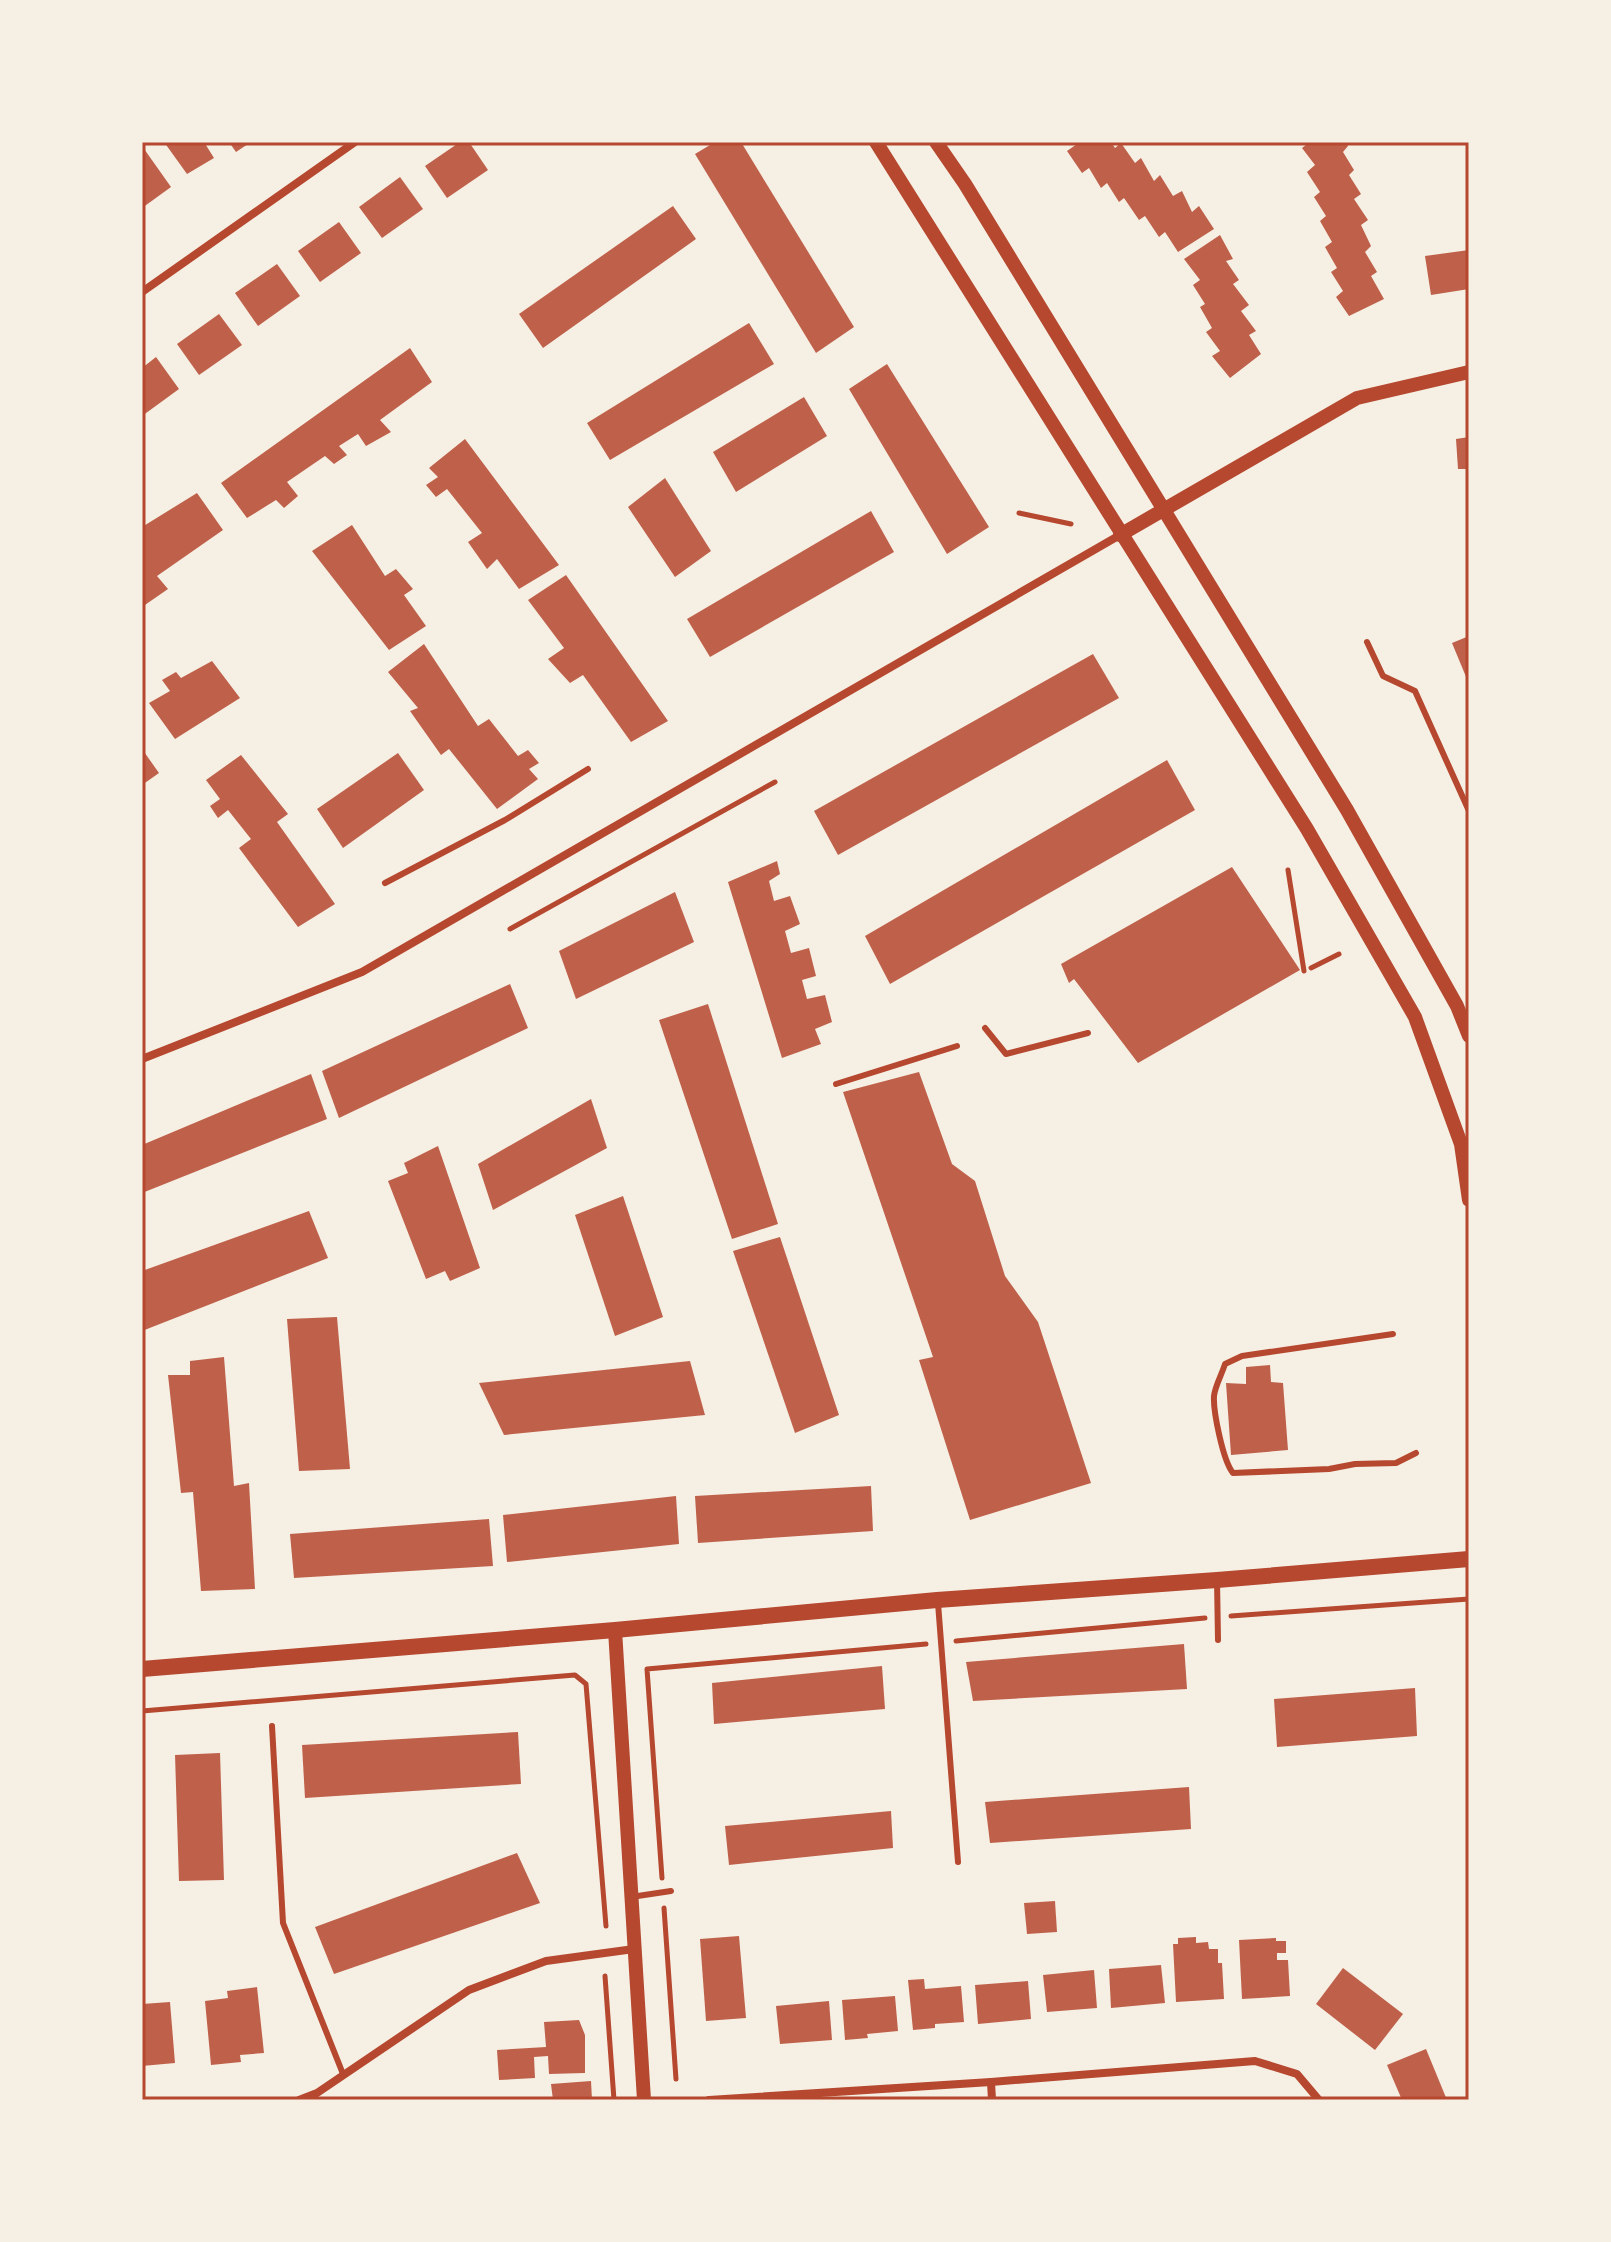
<svg xmlns="http://www.w3.org/2000/svg" width="1611" height="2242" viewBox="0 0 1611 2242" font-family="'Roboto Condensed',sans-serif">
	<style>
		.building { fill: #bf614a }
		.lines { fill: none; stroke-linecap: round; stroke-linejoin: round }
		.path { stroke: #b5482f; stroke-width: 5 }
		.service { stroke: #b5482f; stroke-width: 6 }
		.minor { stroke: #b5482f; stroke-width: 8 }
		.tertiary { stroke: #b5482f; stroke-width: 14 }
		.secondary { stroke: #b5482f; stroke-width: 16 }
		.neatline { fill: none; stroke: #b5482f; stroke-width: 3 }
	</style>
	<rect width="100%" height="100%" fill="#f6efe4"/>
	<g class="building">
		<path d="M164,142h40l10,16 -27,16z"/>
		<path d="M229,142h22l-15,10z"/>
		<path d="M460,142h9l19,28 -41,28 -22,-32z"/>
		<path d="M715,142h26l113,185 -38,26 -121,-199z"/>
		<path d="M1080,142h31l4,6 6,-5 14,20 6,-5 13,23 6,-6 13,21 9,-5 10,21 7,-6 15,23 -36,23 -13,-20 -6,5 -14,-21 -6,4 -15,-22 -5,4 -12,-19 -6,5 -12,-20 -7,5 -15,-22z"/>
		<path d="M1310,142h36l2,4 -5,6 11,18 -5,5 12,19 -7,5 14,21 -7,5 10,21 -6,6 12,20 -6,4 13,23 -35,17 -13,-19 7,-6 -12,-19 6,-4 -12,-21 7,-5 -12,-21 6,-5 -12,-19 6,-5 -13,-20 8,-7 -13,-17z"/>
		<path d="M142,146l29,41 -29,21z"/>
		<path d="M400,177l23,32 -41,29 -23,-31z"/>
		<path d="M673,206l23,33 -153,109 -24,-34z"/>
		<path d="M339,222l22,31 -41,29 -22,-31z"/>
		<path d="M1220,235l13,24 -7,2 13,19 -6,4 16,21 -8,6 15,20 -7,4 12,19 -31,24 -18,-22 8,-5 -14,-19 6,-4 -12,-21 5,-3 -12,-19 7,-5 -16,-21z"/>
		<path d="M1469,250v39l-38,6 -6,-39z"/>
		<path d="M277,264l23,32 -42,30 -23,-33z"/>
		<path d="M219,314l23,31 -43,30 -22,-31z"/>
		<path d="M749,323l25,41 -164,96 -23,-37z"/>
		<path d="M410,348l22,34 -52,38 11,12 -25,14 -8,-12 -19,12 8,9 -13,9 -9,-8 -38,26 11,14 -14,12 -8,-8 -29,18 -26,-35z"/>
		<path d="M156,357l23,32 -37,27v-48z"/>
		<path d="M887,364l102,163 -42,27 -98,-165z"/>
		<path d="M804,397l23,39 -91,56 -23,-40z"/>
		<path d="M1469,437v32h-11l-2,-30z"/>
		<path d="M465,439l94,126 -40,24 -22,-30 -10,10 -19,-27 14,-9 -35,-44 -11,8 -10,-12 12,-8 -9,-9z"/>
		<path d="M665,478l46,73 -36,26 -47,-70z"/>
		<path d="M197,493l26,37 -66,46 11,13 -26,18v-80z"/>
		<path d="M871,511l23,41 -184,105 -23,-38z"/>
		<path d="M352,525l33,51 11,-7 17,20 -9,6 22,31 -37,24 -77,-99z"/>
		<path d="M566,575l102,146 -37,21 -48,-67 -13,8 -22,-24 16,-11 -36,-48z"/>
		<path d="M1469,636v48l-17,-41z"/>
		<path d="M424,644l54,82 11,-7 29,37 10,-6 11,13 -10,6 9,10 -41,30 -48,-60 -8,6 -31,-44 8,-3 -30,-36z"/>
		<path d="M1093,654l26,44 -281,157 -24,-44z"/>
		<path d="M212,661l28,37 -65,41 -26,-36 21,-12 -8,-11 14,-8 5,6z"/>
		<path d="M142,749l17,24 -17,12z"/>
		<path d="M398,753l26,37 -81,58 -26,-39z"/>
		<path d="M241,755l47,59 -11,8 58,82 -37,23 -59,-79 12,-9 -23,-29 -10,8 -8,-12 10,-7 -14,-19z"/>
		<path d="M1167,760l28,50 -305,174 -25,-48z"/>
		<path d="M777,861l3,13 -11,7 5,20 16,-5 10,28 -15,7 6,22 18,-5 7,28 -14,4 5,19 18,-4 7,27 -17,7 6,15 -39,14 -54,-176z"/>
		<path d="M1232,867l68,103 -162,93 -64,-84 -5,4 -8,-19z"/>
		<path d="M675,892l19,50 -118,57 -17,-48z"/>
		<path d="M510,984l18,44 -189,90 -17,-47z"/>
		<path d="M708,1004l70,220 -46,15 -73,-219z"/>
		<path d="M919,1072l33,92 23,17 30,95 33,46 53,161 -121,37 -51,-160 14,-3 -90,-265z"/>
		<path d="M311,1074l16,45 -185,74v-48z"/>
		<path d="M591,1099l16,49 -114,62 -15,-46z"/>
		<path d="M438,1146l42,122 -30,13 -5,-10 -19,8 -38,-98 20,-8 -4,-10z"/>
		<path d="M623,1196l40,121 -48,19 -40,-121z"/>
		<path d="M309,1211l19,47 -186,73v-60z"/>
		<path d="M780,1237l59,178 -44,18 -62,-182z"/>
		<path d="M337,1317l13,152 -51,2 -12,-152z"/>
		<path d="M224,1357l10,129 15,-3 6,106 -54,2 -8,-99 -12,1 -13,-118h22v-14z"/>
		<path d="M690,1361l15,54 -201,20 -25,-52z"/>
		<path d="M1270,1365l1,17 12,1 5,67 -57,5 -5,-72 20,1v-17z"/>
		<path d="M871,1486l2,45 -175,12 -3,-47z"/>
		<path d="M676,1496l3,48 -172,18 -4,-47z"/>
		<path d="M489,1519l4,47 -199,12 -4,-44z"/>
		<path d="M1184,1644l3,45 -214,12 -7,-39z"/>
		<path d="M882,1666l3,43 -171,15 -2,-41z"/>
		<path d="M1415,1688l2,48 -140,11 -3,-48z"/>
		<path d="M518,1732l3,52 -216,14 -3,-53z"/>
		<path d="M220,1753l4,127 -45,1 -4,-126z"/>
		<path d="M1189,1787l2,42 -201,14 -5,-41z"/>
		<path d="M891,1811l2,37 -164,17 -4,-39z"/>
		<path d="M517,1853l23,50 -206,71 -19,-47z"/>
		<path d="M1055,1901l2,31 -30,2 -3,-31z"/>
		<path d="M739,1936l7,82 -40,3 -6,-82z"/>
		<path d="M1196,1937v6l12,-1 1,7h9v14h4l2,36 -48,3 -3,-58h5v-6z"/>
		<path d="M1276,1938v3h10v12h-9v7h11l2,36 -48,3 -3,-59z"/>
		<path d="M1161,1965l4,38 -54,5 -2,-39z"/>
		<path d="M1343,1968l60,46 -28,36 -59,-46z"/>
		<path d="M1094,1970l3,38 -50,4 -4,-37z"/>
		<path d="M924,1979l1,10 36,-3 3,36 -29,2v4l-22,2 -5,-50z"/>
		<path d="M1028,1981l3,38 -53,5 -3,-39z"/>
		<path d="M257,1987l7,66 -24,2 1,7 -30,3 -6,-64 23,-3 -1,-7z"/>
		<path d="M895,1996l3,35 -31,3 1,4 -23,2 -3,-40z"/>
		<path d="M829,2001l3,39 -52,4 -4,-38z"/>
		<path d="M170,2002l5,61 -33,3v-62z"/>
		<path d="M579,2020l6,15v38l-36,1 -1,-18 -14,1 1,21 -36,2 -2,-30 49,-3 -2,-25z"/>
		<path d="M1426,2049l21,51h-45l-15,-35z"/>
		<path d="M591,2081l1,19h-39l-2,-16z"/>
	</g>
	<g class="lines">
		<g class="path">
			<path d="M1019,513l52,11"/>
			<path d="M1288,870l16,101"/>
			<path d="M510,929l265,-147"/>
			<path d="M1311,968l28,-14"/>
			<path d="M1231,1616l238,-17"/>
			<path d="M956,1641l249,-23"/>
			<path d="M142,1711l433,-36 11,9 20,242"/>
			<path d="M662,1878l-15,-209 279,-25"/>
			<path d="M664,1908l12,171"/>
			<path d="M605,1976l9,124"/>
		</g>
		<g class="service">
			<path d="M1367,642l16,34 32,15 54,120"/>
			<path d="M385,883l120,-63 83,-51"/>
			<path d="M985,1028l21,26 82,-21"/>
			<path d="M836,1084l121,-38"/>
			<path d="M1393,1334l-151,22 -17,8c-3,10 -10,22 -11,32 -1,15 9,65 19,77l96,-4 26,-5 41,-1 20,-10"/>
			<path d="M1217,1580l1,60"/>
			<path d="M938,1603l20,259"/>
			<path d="M272,1726l11,197 60,151"/>
			<path d="M631,1897l40,-6"/>
		</g>
		<g class="minor">
			<path d="M142,292l213,-150"/>
			<path d="M142,1059l220,-87 758,-437"/>
			<path d="M991,2082l1,18"/>
			<path d="M299,2100l18,-7 152,-103 77,-29 88,-12"/>
			<path d="M709,2100l282,-18 264,-21 42,13 22,26"/>
		</g>
		<g class="tertiary">
			<path d="M876,142l431,687 108,188 46,127 8,56"/>
			<path d="M936,142l29,42 382,626 110,196 12,30"/>
			<path d="M1120,535l237,-137 112,-26"/>
			<path d="M615,1630l29,470"/>
		</g>
		<path class="secondary" d="M142,1669l473,-39 322,-30 280,-20 252,-21"/>
	</g>
	<rect width="1611" height="2242" fill="none" stroke="#f6efe4" stroke-width="288"/>
	<rect x="144" y="144" width="1323" height="1954" class="neatline"/>
</svg>
